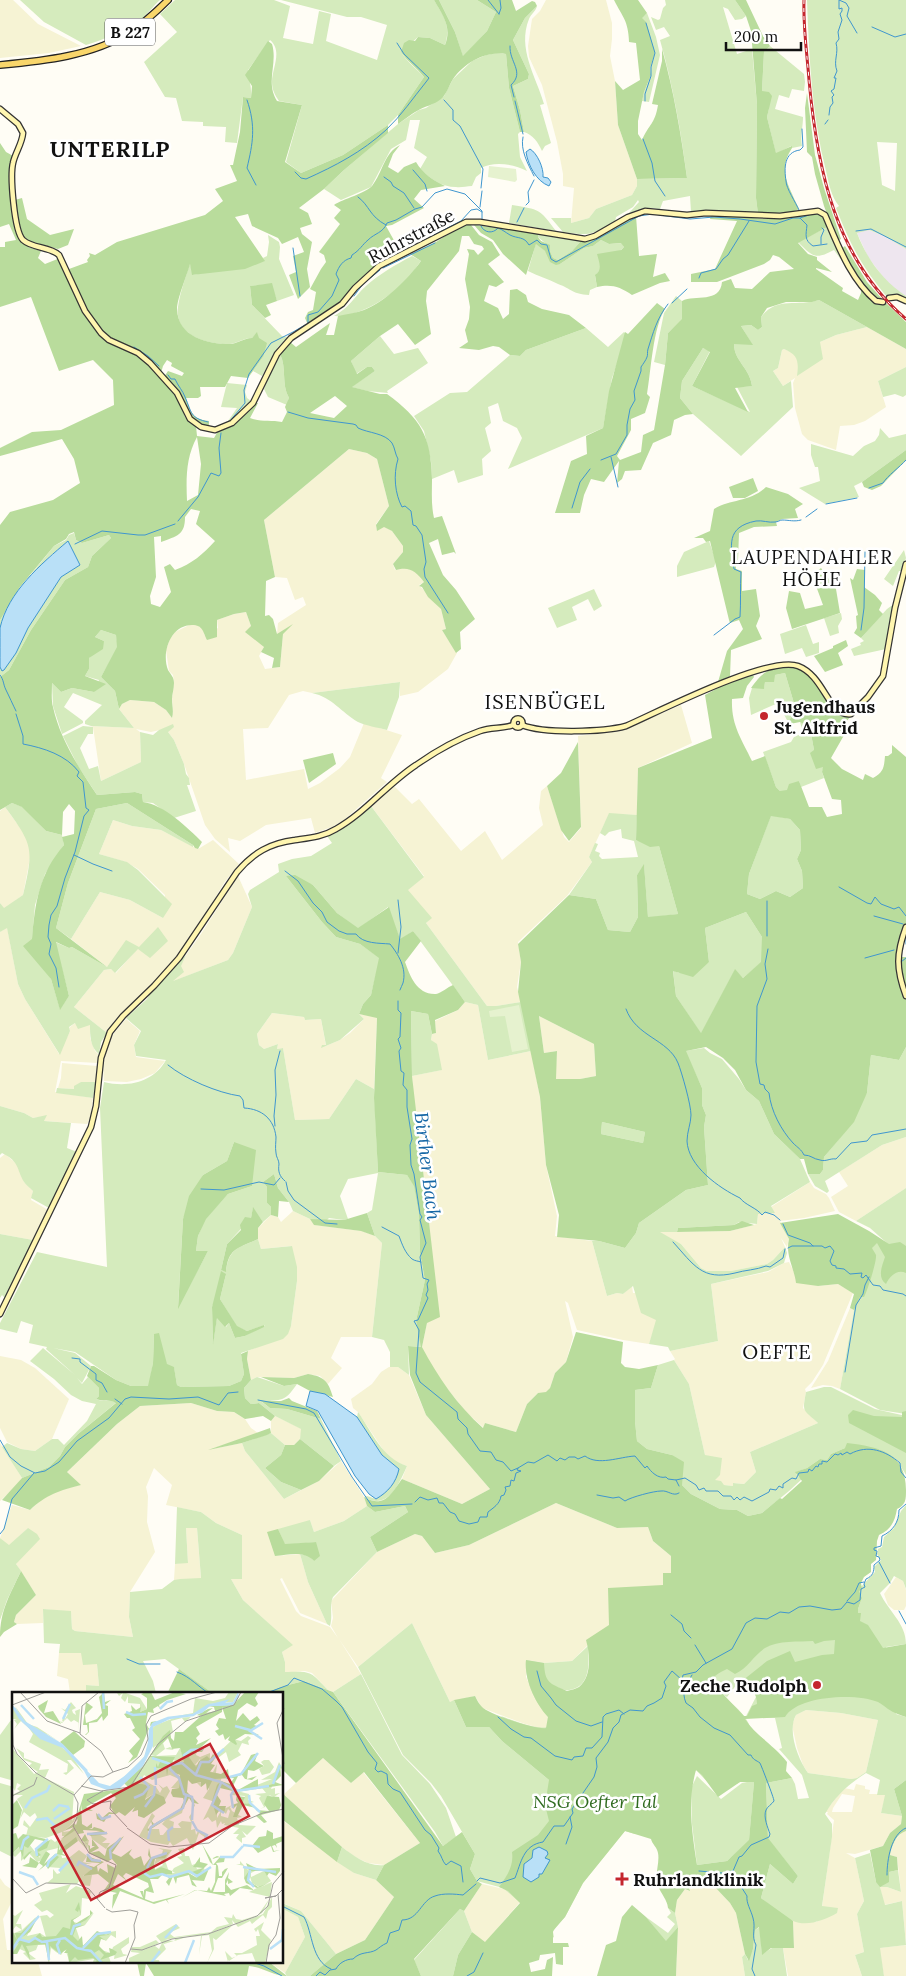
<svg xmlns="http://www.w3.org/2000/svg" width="906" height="1976" viewBox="0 0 906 1976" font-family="Lora,serif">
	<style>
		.industrial { fill: #eee6ef }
		.farmland { fill: #f6f3d4; fill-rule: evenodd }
		.green { fill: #d5ebbd; fill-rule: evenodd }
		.forest { fill: #b9dc9c; fill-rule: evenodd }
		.pitch { fill: #e6f2cf }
		.water { fill: #b9e0f7; stroke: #3f96cf }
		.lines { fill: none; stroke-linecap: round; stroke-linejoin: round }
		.stream { stroke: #3f96cf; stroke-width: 1 }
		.secondary-casing { stroke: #333; stroke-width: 7 }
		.primary-casing { stroke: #222; stroke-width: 8 }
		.secondary { stroke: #fff6b0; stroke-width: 4.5 }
		.primary { stroke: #f9d66b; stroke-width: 5.5 }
		.rail-casing { stroke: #c4262e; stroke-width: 3 }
		.rail { stroke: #fff; stroke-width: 1; stroke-dasharray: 4; stroke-linecap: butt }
		.poi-dot { fill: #c4262e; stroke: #fff; stroke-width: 2 }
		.labels { text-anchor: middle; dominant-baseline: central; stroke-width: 5; stroke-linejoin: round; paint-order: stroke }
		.shield { fill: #fff; stroke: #585858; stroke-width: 1 }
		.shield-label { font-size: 16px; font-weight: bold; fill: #111 }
		.street-label { font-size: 18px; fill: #111; stroke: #fff }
		.poi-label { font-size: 18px; font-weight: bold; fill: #111; stroke: #fff; text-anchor: start }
		.park-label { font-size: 18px; font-style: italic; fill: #2f6b1f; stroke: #fff }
		.neighbourhood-label { font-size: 19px; letter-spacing: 1px; fill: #111; stroke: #fff }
		.water-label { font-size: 19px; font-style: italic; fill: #1768a6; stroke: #fff }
		.quarter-label { font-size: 20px; letter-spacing: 1px; fill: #111; stroke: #fff }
		.district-label { font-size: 22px; font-weight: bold; letter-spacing: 1px; fill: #111; stroke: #fff }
		.inset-river { fill: none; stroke: #b9e0f7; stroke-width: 2.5 }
		.inset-road { fill: none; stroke: #a09f9a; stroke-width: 1 }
		.view { fill: #c4262e; fill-opacity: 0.15; stroke: #c4262e; stroke-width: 2.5 }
		.inset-edge { fill: none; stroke: #111; stroke-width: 2.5 }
	</style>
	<rect width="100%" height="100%" fill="#fffdf5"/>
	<path class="industrial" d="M866,229l18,7 22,13v47l-16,-10 -22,-29 -11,-24z"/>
	<g class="farmland">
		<path d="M0,0h13l25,24 43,22 -32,7 -49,5z"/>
		<path d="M546,0h60l6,23v16l-2,17 5,25 3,44 19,54v7l-5,9 -36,14 -7,9 -18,5 3,-35 -11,-2v-12l-6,-32 -15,-57 -13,-28 -1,-11 4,-27 8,-8z"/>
		<path d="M867,327l39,22v18l-28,14 8,26 -21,14 -11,4 -14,1 -4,24 -28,-10 -6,-6 -7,-26 -2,-25 2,-5 -12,8 -10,-15 5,-3 4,-18 2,-1 9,4 4,5 2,6 -1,11 6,-5 16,-28 16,-7z"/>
		<path d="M349,449l18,4 10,6 12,47 -13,18 1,6 7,-4 8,5 11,15v6l-10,12 2,6 9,-2 12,3 8,11 -5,3 22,24 5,20 -4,1 15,23 -9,16 -30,23 -18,4v-14l-88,11 -9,-2 -14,4 -21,33 -25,1 3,51 58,-11 4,20 12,-6 20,-15 10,-11 14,-34 38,12 -21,43 6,4 -43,38 -12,7 -17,6 -4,-15 -45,7 -26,16 -12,-3 2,14 -15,-13 -10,-14 -21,-61 -10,-24 -6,-8 -4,-3 -13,3 -15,-3 4,3 1,30 -40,19 -8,-54 -2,-1 43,2 -15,-19 3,-5 8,-4 24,2 12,8 6,8 1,-6 -1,-14 2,-15 -1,-8 -4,-4 -3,-21 4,-11 5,-7 14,-7h8l6,4 2,7 13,-8 -1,-8 17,-6 12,-2 5,14 13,21 -5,9 6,13 15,-2 3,-33h-6l1,-11 28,-18 -3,-8 -8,3 -8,-22 -12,-1 -11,-57z"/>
		<path d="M681,705l11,38 -54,25 -1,47 -28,-1 -20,43 3,5 -25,34 -49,46 3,20 -4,25 4,15 -25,4h-9l-61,-83 5,-5 -24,-28 17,-14 -53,-70 23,-20 18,18 7,-5 42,52 24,-20 17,29 41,-35 -4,-17 2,-17 6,-5 17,51 5,5 12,-14 -3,-92 42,-5z"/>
		<path d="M5,807l19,26 6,13v12l-7,37 -19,14 -4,-6v-92z"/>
		<path d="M113,820l19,6 29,4 37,19 15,-9 26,24 -15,19 -29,49 -17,23 -22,26 -42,40 -7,12 -33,-26 30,-37 7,-1 5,4 23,-26 -32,20 -36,-28 29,-47 30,8 33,18 2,-23 -27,-26 -12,-7 -27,-8z"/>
		<path d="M238,876l14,31 -19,46 -5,7 -57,22 15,-27 15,-21z"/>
		<path d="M7,927l11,57 7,15 34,55 11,-23 -1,-3 6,-5 15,2v13l5,13 4,4 -1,8 -37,-2 -6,31 38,6 -3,21 -3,5 -43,-3 2,-5 -13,2 -9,-5 -24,-7v-174z"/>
		<path d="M465,1002l13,3 10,55 43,-9 9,46 6,68 11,51 -2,20 37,5 15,55 10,-3 6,1 9,-8 1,7h3l21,27 -8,24 -26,-4 -46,-10 -9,-27 -3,-2 8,36 -7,25 -11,11 -5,15 -4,5h-8l-11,11 -11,28 -31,-9 -1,5 -16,-14 -33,-40 -13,-27 5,-24 -15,-247 29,-6 -8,-28 -2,-2 1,-6 4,-1 -1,-12 23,-11z"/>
		<path d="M272,1013l32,4 1,3 16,-1 5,27 -5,2 19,-8 10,-7 14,-14 -5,-5 18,3 -3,72 -18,-10 -27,40 -34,1 -12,-72 -6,1 1,-5 -14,5 -5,-4 -2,-11z"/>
		<path d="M539,1016l55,28 2,32 -16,3h-25l2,-28 -13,2z"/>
		<path d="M126,1019l14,12 -6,14 2,12 29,4 -10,12 -14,6 -14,3 -23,-1 -1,-16 3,-16 8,-16z"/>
		<path d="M62,1063l35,3 -1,16h-15l-7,7 -16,-1 3,-10z"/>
		<path d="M906,1137v51l-50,33 -17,-9 -8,-15 17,-11 -9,-14 43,-27z"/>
		<path d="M5,1154l13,11 6,17 9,9 -2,9 17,10 -15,30 -33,-6v-76z"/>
		<path d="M810,1182l4,6 12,6 3,4 6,13 -31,7 -24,3 9,18 -2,8 -6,-9 4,9 -12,13 -6,4 -36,7h-24l-6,-3 -20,-24 -23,-12 72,-1 27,-7 1,-10 16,-1 -3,-6z"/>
		<path d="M293,1211l17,8 5,6 47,6 13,5 7,7 -10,94h-31l-10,21 11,10 -14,16 -8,-8 -12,-2 -14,4 -37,-1 -6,3 -4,-21 1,-8 14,-6 29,-19 6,-45 -6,-35 -30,3 -3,-10v-11l13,-13 7,2 3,5z"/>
		<path d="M789,1262l6,12 23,12 20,-2 15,9 -30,72 -11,17 -7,7 1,3 -3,16 15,15 -68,29 6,20 -12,12 -10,-1 -1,3 -9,-1 -10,-5 -9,-25 -16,-71 -15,-24 1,-1 -5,-8 48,-10 -7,-57 57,-12 16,-9z"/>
		<path d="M850,1308l4,2 -14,79 -8,-3 -9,-1 -12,3 17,-27z"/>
		<path d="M0,1356l21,4 14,8 34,31 -17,40 -17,12 -14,-2 -14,-7 -7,-14z"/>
		<path d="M389,1367h9l11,8 17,40 64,74 -28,15 -60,-25 5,-13 -9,-3 -12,-9 -28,-42 -5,-4 -2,-9 21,-15 9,-12z"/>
		<path d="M191,1403l26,8 17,1 11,7 6,9 7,5 -46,16 30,-6 3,8 39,48 35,-18 22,-20 23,36 3,9 -23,15 -30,11 -4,-12 -35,36 25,-2 8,28 19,42 -27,-11 -18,-35 -2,1 16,32 5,5 29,11 8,11 -7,-12 2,-8 -2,-17 46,-49 38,-18 7,2 13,17 34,-8 87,-42 61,25 31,-1 5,14 18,15v17l-8,12 -61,46 -30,30 -28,2 -18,-3v17l12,26 10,14 -1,11 -4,1 -18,-5 -43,-16 -7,-12 -25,6 -38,-79 -54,44 -19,-28 22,35 -28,18 -5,-2 -16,-17 -7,-2 -20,2v-11l-3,-10 10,-7 -49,-45 -12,-21h11v-44l-26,-12 -15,-11 -35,-7 6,-20 -18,-17 -8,19 2,9 -1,26 8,30 -25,40 -1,25 4,20 -58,-6 -3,-2 -1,-17 -28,-3v14l-26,1 -3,-2 2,-7 20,-20 -20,-31 12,-36 -19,18 -9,-8 12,-33 18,5 11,-10 15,-9 24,-6 -13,-13 50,-48 23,-18z"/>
		<path d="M275,1416l27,13 -2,10 -6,6h-9l-14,-12v-12z"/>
		<path d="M0,1443l22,35 -10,12 -12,11z"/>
		<path d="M186,1528h11l4,51 -27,1 1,-16 13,-2z"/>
		<path d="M896,1577l7,4 3,9v16l-2,4h-10l-6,-5 -4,-11z"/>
		<path d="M59,1653h23l15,11 2,22 -13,-1v8h-16l-2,-14 -11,-3z"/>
		<path d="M806,1710l35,3 37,7 -12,52 -9,6 -6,1 -43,-6 -5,-8 -6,-17 -5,-23 4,-10z"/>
		<path d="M323,1758l28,25 12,-11 57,71 -36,22 -16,-2 -13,-6 -13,-10 -59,-52z"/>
		<path d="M856,1784l9,2v3l5,1 -1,4h17l-5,19 21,3 -1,8 -11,9 -7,13 -28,8 -9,-1 9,5 9,43 -7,13 7,38 -9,3 7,21h-74l-5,-28h11l-1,-27 23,1 22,-13 -16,-2 12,-87 -7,-6 1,-2h-3l19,-24 10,2zM842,1794l13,2 -3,16h-20l1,-4z"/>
		<path d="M282,1820l72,53 22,7 18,17 -29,43 -29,14 -35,-43 -18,-8z"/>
		<path d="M906,1831v145h-22l-5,-28 27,-3 -4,-44 -18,4 -4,-18h7l14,5 -4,-35 -7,-2 3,-12 9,-11z"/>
		<path d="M0,1878l5,7 9,6v6l-11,22 4,31h7v12h24l4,14h-42z"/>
		<path d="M697,1879l16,6 17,18 6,10 9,41 -3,3 3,19h-69l2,-49 -3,-14 2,-13 8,-11 4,2 -1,-5z"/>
		<path d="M482,1884l22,5 8,5 8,8 -35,41 -13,-11 -8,-21z"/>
		<path d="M283,1909l15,8 7,20 -20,36 -16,-11h13z"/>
	</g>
	<g class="green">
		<path d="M20,0h140c-7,6 -12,14 -20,20 -16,12 -35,19 -54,25l-42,-23z"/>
		<path d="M175,0h99l16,6 -7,32 30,6 6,-33 12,3 -5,27 51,19 10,-35 -26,-8h-14l-66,-17h153c10,17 17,25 11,45l-15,-7 -12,-1 -17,15c5,9 16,17 23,25l-26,38 -10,10 -45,30 -42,18 -15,-11 16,-57 -23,-4c-4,-6 -7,-11 -7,-19 0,-14 11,-31 -2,-42l-22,30c1,10 4,18 3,28l-8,-1 -6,46 -12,-1 1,-15 -23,-1v-4l-21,-1 -6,-23 -11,-1 -21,-35 33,-30 -17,-18z"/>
		<path d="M439,0h38l19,12 -9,19 -24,26 -8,-25z"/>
		<path d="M665,0h70l11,16 -4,3 -7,1 -7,-11 -5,-2 14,47 15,-5 5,56 -1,93 2,16 -67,-2 -1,-16 -27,5 -3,8 -11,-1 -20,5 10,-11 -1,-2 -5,7 -17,10 -1,5c-24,13 -25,14 -52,10l-12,-14h20v5l18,-5 7,-9 36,-14 5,-9v-7l50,-1c-6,-47 -14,-92 -27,-138l10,-4 -6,-9 -8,3 -5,-13 7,3 2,-1 3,-11 3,-3z"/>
		<path d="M807,0h99v249l-22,-13 -15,-6 -12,3c10,26 26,48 49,63v3l-11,-4 -7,3c-27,-32 -37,-52 -52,-90l3,-2c-8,-10 -10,-22 -13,-35 -14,-55 -17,-114 -19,-171zM877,142l20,1 -2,48 -13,-6z"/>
		<path d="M537,6c-1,5 -6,8 -8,13 -12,30 7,57 15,85l-4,1 11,38 -6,3 -3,5c-4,-9 -9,-16 -18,-19l-4,-22 -7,-24 15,-7 1,-5 -16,-34 12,-22z"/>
		<path d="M647,13l9,24 4,18 -11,47 -7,-1 2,-9 7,-17 -1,-7 5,-15 -14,-35z"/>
		<path d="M770,46l34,28 1,8 -1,9 -12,-2 -3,9 -10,-3 -4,14 28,8c0,10 -3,19 -1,29l-10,2 -1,-2 -15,8 -9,-37 2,-9 -7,-17 2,-39z"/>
		<path d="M496,53l10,1 3,34 11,44 -2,2 2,23 7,14c-13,-7 -33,-10 -46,-3v5l-5,4 -4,9c-6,0 -11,2 -16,1 -15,0 -25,-8 -36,-18l7,-12 -13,-9 6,-28h-10l-4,20 -15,9 -20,38 -30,13 -17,-11 20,-19 54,-46 21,-14 7,-2 18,-12 9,-17 19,-18 14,-6z"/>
		<path d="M512,205c28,5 27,3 44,26l-47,-8z"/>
		<path d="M827,227l17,37 -10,-14c-19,10 -21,7 -36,-8z"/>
		<path d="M539,233l42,8 -9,10 -14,9 -5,-2 -3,-7v-4l-12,-10z"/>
		<path d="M268,235l11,7 1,5 -1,12 15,36 -17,6 -6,-17 -21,2 2,19 30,31 6,1 -10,10 -16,29 -9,-5 10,-14 -6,-24 -5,5c-8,0 -15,5 -22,6 -22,1 -56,-8 -52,-37 2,-15 8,-30 12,-44l3,12 71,-14 -1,-3 4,-2 2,-14z"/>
		<path d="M601,240l8,4 13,-1 2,4 -23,21 -3,5 -3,3 2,11 -7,3 -1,5c-17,-1 -17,-6 -31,-11 -10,-5 -20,-8 -30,-13l8,-28 24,21 24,-16 9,-2z"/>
		<path d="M412,256l9,5c-5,6 -9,14 -14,19 -17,17 -49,38 -73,36 15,-8 20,-19 32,-30 15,-13 29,-21 46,-30z"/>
		<path d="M676,296l6,5v19l-14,13 -3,32 -11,-3 10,-49z"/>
		<path d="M819,300l48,27 -31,8 -16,7 3,17 -26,17c2,-15 1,-21 -13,-27l-2,1 -4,18 -5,3 10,15 8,-5 2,26 -52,49 -48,-42 -13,-16 2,-17 21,-33 7,3 -18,35 58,26 -13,-25 15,-1c-2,-18 -18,-25 -18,-42h18l-11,-18 10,-1 7,5 4,-3 -1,-10c16,-21 36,-10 58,-17z"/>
		<path d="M586,328l22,19 16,-15 3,3 -15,43 -9,50 -95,41 14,-31 -5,-10 -14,-7 -5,-18 -10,4 3,16 -6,5 6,23 -9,8 1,16 -25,8 -4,-13 -22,9 -1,-18 -7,-30 -10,-15 36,-23 17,-1 43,-37 10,1 6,-6z"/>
		<path d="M380,336l14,18 24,-6 10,15 -41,28 1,2 -21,-2 -16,-4 24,-16 -3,-4h-5l-11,7 -5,-13z"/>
		<path d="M280,354c7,14 1,30 9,44l-2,7 -19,-8 -4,-8 6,-18z"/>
		<path d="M906,367v28l-3,2 -8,-3 -12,3 -5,-16z"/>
		<path d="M227,383l20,2 -2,7 2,6 4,3 -25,23 11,-16 -16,-1z"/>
		<path d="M880,428l9,10 17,-4v16l-44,32 -8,4 5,11 -34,7 -26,-16 21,-7 -2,-14h-3l-4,-12v-11l42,12 11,-10 11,-5 4,-6z"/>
		<path d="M74,533l2,7 6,3 27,-8 2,3 -19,18 -4,11 -23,13 -34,50 -22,40 -9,7v-10l2,3 14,-17 12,-25 33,-51 19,-12 -12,-23 -18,14 -37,41 -13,32v-9l12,-22 42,-52 12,-6 3,-5z"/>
		<path d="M709,541l7,20 -2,6 -37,10v-11l7,-14z"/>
		<path d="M904,550l2,8 -4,13h-3l-6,15 -9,-7z"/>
		<path d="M594,589l8,17 -8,5 -6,-12 -16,8 5,13 -20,8 -9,-20z"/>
		<path d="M894,604l-8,45 -32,7 -3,-7 10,-4 -1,-2 4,-2 -3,-3 26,-29z"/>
		<path d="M841,613l1,6 -4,7 1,7 -9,3 -6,-18z"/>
		<path d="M806,625l7,19 6,-2v11l-13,4 -4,-9 -17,6 -5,-20z"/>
		<path d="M101,630l15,5 2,12 -17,30 14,14 4,18 15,19 -43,-2 -6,-2v-3l17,-16 -29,-12 -9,14 19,14v2l-21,11 -9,-28 -1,-23 9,9 11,-4 22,4 5,-12 -14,-4 4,-7v-11l15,-17 -9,-4z"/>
		<path d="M785,673l11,37 -8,12 -10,-19 -27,12 -2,-17 3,-10h12l1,-6 10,-7z"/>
		<path d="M400,682l-1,15 -12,33c-7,-2 -24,-5 -29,-8 -16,-9 -26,-25 -46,-29z"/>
		<path d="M800,722l10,6 4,22 10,16 -2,6 2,6 -23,9 -2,-6 -8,10h-11l-4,-4 -13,-35 28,-10 3,-5 9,-4z"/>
		<path d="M173,724l1,3 -6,5 6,8 10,24 2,10 3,4 1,7h-3l9,26 -22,7 -21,-15 -10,-1 -1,-8 -7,-2 -38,3 -19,-29 -15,-30 20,-10 10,1v7h-5l-8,14 9,21 9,-3 3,15 40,-19 -1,-30 13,3 6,-5z"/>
		<path d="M12,803l11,4 23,24 16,4 2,10 -19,29 -10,31 -3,34 19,40 9,30 9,-13 -14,-54 14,6 3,-1 35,20 19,-27 13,7 19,-20 10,14 -18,17 -12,-9 -23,24 -4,-4 -7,1 -30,37 33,26 -6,9 -2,12c-9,-7 -9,-19 -9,-29l-12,4 -3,-6 -6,4 1,4 -10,24 -35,-56 -7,-15 -11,-56 -7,4v-29l4,5 19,-13c11,-47 10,-50 -18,-88z"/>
		<path d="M127,803l66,42v2l-32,-17 -29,-4 -19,-6 -14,34 28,8 11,8 34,34 -9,14 -33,-18 -30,-8 -29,47 -15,-11 12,-45 28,-74z"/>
		<path d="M371,806l53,71 -16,13 24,28 -6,5 61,83h9l25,-4 10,49 -43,9 -10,-55 -13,-3 -52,-71 -13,9 -12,-33 -30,22 -21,-16 -24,-28 -27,-9 36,46 14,15 24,7 20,14 -9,37 -8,9 -4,10 5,5 -24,21 -19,8 1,-3h4l-5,-26 -16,1 -1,-3 -32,-4 -15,21 2,11 5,4 14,-5 -1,5 6,-1 12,72 34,-1 27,-40 18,10 4,83 29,3 7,10 5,30 1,38 5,27 -9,41 6,26 -14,-1 1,29 -11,-8h-8v-15l-6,-12 -12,-3 10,-94 -7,-7 -8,-23 5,-3 6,-37 -30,6 -8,17 8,23 -4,1 -15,-2 -3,3 -16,-2 -17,-8 -4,-9 -11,-14 -4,-14 -11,8 4,5v16l4,4v8l-8,7 -10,-14 -2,10 -24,26 -6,26 5,1c3,-23 12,-23 32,-32l3,10 31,-3 5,21v14l-6,45 -3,8 -5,5 -42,14 3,21 -3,7 -12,5 -48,1 -4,-2 -3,-17 -7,-3 -13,-31 -1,29 -4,23h-18l-15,-6 -41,-28 -22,-4 22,5 16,13 -9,17 -5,-5 5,6 6,-7 11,11v8l-3,3c7,3 14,1 21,3l-39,32 -13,13 -5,9 -11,11 -27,11 -20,-31 5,-4 14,6 14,2 17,-12h6l6,6 23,-24 9,-17 -14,-3 -11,-6 -17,-16 -24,-18 13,-13 32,27 -29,-26 1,-2 -18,-4 4,-18 -12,-4 -4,12 -17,-4v-6l37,-71 70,15 -7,-159 4,-26c24,6 50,0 62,-22l-30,-4 -2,-11 7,-14 -15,-13 21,-19 4,-7 35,-37 -5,11 3,6 -11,9 55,-21 5,-7 19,-46 -4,-13 2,-4 29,-18 -1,-8 14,-5 19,-3 21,-13 -5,-7 22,-13zM234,1142l18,44 -24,8 -23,25 -7,17 -2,15h12l-30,56 5,-88 20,-44 24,-14zM226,1274l-6,25 17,28 10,4 18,-6 -20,11 -10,2 -6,-15 -3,4 -9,-10 -4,27 -1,-37z"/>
		<path d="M609,813l28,2 -1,25 23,6 19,68 -30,4 -4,-53 -7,10 1,42 -8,15 -22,-2 -12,-31 -27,-4 23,-33 -3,-5 6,-14 3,1 -3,7 5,2 -1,3 3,3 36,-2 -4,-16 -12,-3 -1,-9 -12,3 -4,4 -5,-3z"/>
		<path d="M771,815l19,4 10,11 1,20 -4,9 5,12 1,17 -13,9 -14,-6 -16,8 -13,-5 2,-20z"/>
		<path d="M746,912l16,25v25l-19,16 -8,-8 -34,64 -25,-38 -3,-26 6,3 30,-11 -4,-34z"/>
		<path d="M411,1011l17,3 4,20 -1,6 6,4 5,26 -30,6z"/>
		<path d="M906,1047v90l-24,8 -57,36 4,10 -2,2 -12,-7 -7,-12h12l3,-4 1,-13 15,-18 28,-46 4,-38 28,5z"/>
		<path d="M704,1048l6,5 12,6 17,20 7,11 13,11 15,33 26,25 10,23 -39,24 4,7 -17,1 -1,10 -18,-2 -5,3 -56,3 -1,4h-17l21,12 20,24 6,3h24l36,-7 6,-4 12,-13 2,6 -3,10 -16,8 -57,13 7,57 -48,10 -2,-4 -19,-3 7,-24 -15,-7 -8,-27 -10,8 -6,-1 -10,3 -15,-55h7l26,7 11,-15 3,-10 47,-33 22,-5 -4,-58 2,-12 -4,-10v-17l-17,-37z"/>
		<path d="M81,1082h15l-3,16 -37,-5 1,-5 17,1v-3z"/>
		<path d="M0,1106l24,7 9,5 14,-3 -3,6 27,2 -4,25 10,4 -28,56 -18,-10 2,-7c-3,-3 -7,-6 -9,-9 -8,-14 -4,-20 -22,-29l-2,2z"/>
		<path d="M602,1122l43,10 -2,11 -42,-9z"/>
		<path d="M906,1188v72l-36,-32 -14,-7z"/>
		<path d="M0,1234l33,6 -27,59 -4,-4 -2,3z"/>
		<path d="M873,1234l33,29v151l-26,-4 -40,-21 14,-79z"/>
		<path d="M674,1360l15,24 16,71 17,3 -2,17 -5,5 6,1 3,4 9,1v-3l11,1 12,-12 -6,-20 68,-29c-15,-14 -16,-10 -12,-31l18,-5h7l44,22 31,7v59l-9,-15 -18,-11 -34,-1 -14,6 -4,6 -7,-1 -13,9 -11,4 1,4 5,3 -13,12 -27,22 -14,3 -11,-6 -17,-1 -29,-15 -9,-9 -10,-30 -25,-6 -10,-8 -2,-20v-31l16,-2 7,-23z"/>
		<path d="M257,1377l27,9 13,-2c-13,19 -15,15 -35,18l8,6 17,1 34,10 20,42 -7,5 -34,-27 1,-10 -26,-13 -16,-13 -8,1 -6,-6 -1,-10 7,-8z"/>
		<path d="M358,1412c14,20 24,46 49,54 -8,18 -19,45 -43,31l3,-1 9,3 23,-30 -17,-14 -25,-38z"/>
		<path d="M271,1433l14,12 -4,10 -16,13 16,14 20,8 -17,9 -39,-48 -3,-8z"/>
		<path d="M906,1505v84l-3,-8 -9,-5 -4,7 -10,10c8,18 26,30 26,51l-20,3 10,67 10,3v63l-12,9 8,27 -21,-3 4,-18h-8l3,-15 -14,-7c-17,11 -31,23 -41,41l7,10v13l-10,69 16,2 -1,5c-12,7 -30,14 -44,8 -10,-3 -24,-17 -32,-23l9,-34 23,20 5,-8 -30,-37 -2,-56 26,-5 3,6 3,15 11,-1 -7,-23 -23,-26 3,-1 -7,-30h-30l12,-23 -11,-12 -4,-2 -5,3 -10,13 -12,-8 -9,-2c20,10 43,26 47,49l8,1 4,3 -11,42 -5,59 -22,20 -30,4 -5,-41 -1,-36 6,-12 24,23 21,-16 5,-1h-7l-13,7h-13l-18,-19 -61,64 -10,-3 -42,52 -18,34 -9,9 -3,6 1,5 -8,5 -23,-39 -6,-3 -14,-12 -26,-7 -7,-12 5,-15 -34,-58 -10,-13 -28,-28 -45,-88 54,-44 38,79 4,-2 12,27h23l13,14 47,39v7l10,-9 -58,-62c11,4 35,14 46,11l1,-10c-13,-14 -24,-38 -22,-57l18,3 28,-2 16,-15c1,17 3,41 -19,44 -5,1 -11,-3 -16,-4l50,27 255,-104 4,-11 -4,-8 17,-18 -1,-5 7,-7 -4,-6 1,-5 4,-2 2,-10 10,-9 7,-17zM806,1710l35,3 37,7 -12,52 -9,6 -6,1 -43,-6c-10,-14 -21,-42 -12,-58z"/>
		<path d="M367,1506l8,6 30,-6 3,6 -38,25 7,15 -44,45c-4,8 0,19 -3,29l-3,-2 -19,-42 -8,-28 9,2 5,5 2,-19 -31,3 -7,-16 32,-9 4,12 30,-11z"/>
		<path d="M177,1507l24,5 15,11 26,12v44h-11l12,21 50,45 -11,7 3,10v10c27,-1 25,-1 43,18l-24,-9 -24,6 -13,6h-55l-47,-34 -22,2 10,20 3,12h-70v-8l13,1 -2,-22 -14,1 -2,-12h-22l1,-9 -16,-1 -1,-34 28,2 1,18 3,2 58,6 -4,-20 1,-25 32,-3 12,-9 6,-1 21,-1 -4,-50h-11l2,35 -13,1z"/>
		<path d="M28,1528l9,6 3,5 -24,25 5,7 -14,29 -7,20v-82l9,7z"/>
		<path d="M361,1674l41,81 28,29 16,24 10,29 -13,9 -8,-14 -102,-140z"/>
		<path d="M14,1716v65l-14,-4v-42z"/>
		<path d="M0,1783l14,4v71l-14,-7z"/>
		<path d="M342,1847c12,9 26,20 42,18l-8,15 -22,-7 -17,-11z"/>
		<path d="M870,1853l6,29 13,-10 9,-2 3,22 -14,-5h-7l5,18 17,-4 4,44 -26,3 4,28h-22l-7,-21 9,-3 -7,-38 7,-13 -9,-43z"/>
		<path d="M282,1903l19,8 35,43 -26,22h-23l-2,-3 20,-36 -7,-20 -15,-8z"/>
		<path d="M668,1908l7,5 3,14 -12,15 -20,-25 22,16 7,-9 -8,-7 4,-4z"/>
		<path d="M460,1909l4,2 8,21 -14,23 -5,21h-32l-7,-16z"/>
		<path d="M760,1927l2,27 10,-6h11l4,28h-42l-3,-19 3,-3 3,6 5,-11 2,-19z"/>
	</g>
	<g class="forest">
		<path d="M434,0h5l16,32 8,24 24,-25 9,-19 -19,-12h35l4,11 16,-10 3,1 2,4 -12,12 -12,22 16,34 -1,5 -15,7 7,24 4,22h-4l-11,-44 -3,-34c-20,-3 -41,8 -53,25 -4,6 -6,15 -12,20 -7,6 -16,7 -24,12 -6,3 -13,9 -19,13v-9l26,-38c-7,-9 -17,-16 -23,-25l3,-9 5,-3 6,1 3,-4 12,1 15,7c7,-18 -2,-29 -11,-45z"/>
		<path d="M614,0h24l9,13 -5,5 4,4 9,31 -5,15 1,7 -7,17 -6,29v13l4,6c7,-16 13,-16 16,-35l-6,-1 10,-43v-12c12,43 19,85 25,129l-50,1 -19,-54 -3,-44 8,9 17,-10 -4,-37 -7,-1c-1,-22 -6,-24 -15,-42z"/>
		<path d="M735,0h11l17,36 7,10 -6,6 -2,39 7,1 3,4 -5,21 9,36 16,-7v2c-15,23 -3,38 7,61l-6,3 -35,2 -2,-16 1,-93 -6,-74 -5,-15z"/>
		<path d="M268,41l4,3c6,20 -7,38 5,57l25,4 -17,57 16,11 42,-18 45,-30v8l-44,37 -20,19 -25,19 9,5 4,11 -12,4 2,6 10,8 -5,27 3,18 -12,12 -9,-24 7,-3 -3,-16 11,-4 -6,-15 -16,7 -4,-6 -26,-12 -4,-12 -13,3 30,44 -20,8 -53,6 -2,-11c-3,11 -13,35 -13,45 1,28 30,35 53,35 7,0 14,-6 22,-6l5,-6 2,6 8,5 -4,14 -15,21 -17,-2 -6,11h-25l1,9 -3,2h-12c5,14 5,21 23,23v7l-17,-9 -28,-42 4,-6 14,5 2,-3 -13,-7 1,-3 -5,-3 -4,6 -2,7c-15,-21 -42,-24 -60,-42 -16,-15 -23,-41 -32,-62l19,-7 -1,-2 3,-4 -1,-3 6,2 22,-13 88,-27 18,-14 -8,-12 22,-8 -7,-16h3l7,-33 3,-35 8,1 1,-12 -7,-11z"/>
		<path d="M807,93l8,62 9,33 17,51 -4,2 -13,-35 -9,-32 -3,-17 -5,-5 -2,-44z"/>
		<path d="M0,143l6,9 9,5 -4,44 11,-3 5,21 23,16 24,-6 -6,16 -10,4 -29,-8 -1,6 13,4 -3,7 7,6 15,-6 24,53 12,19 15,13 27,13 15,12 26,31 6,18 11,9 1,10 17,2 4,-7 14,-7 22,-21h4l-8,15c10,4 21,2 32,4l5,-10 -2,-5 4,-9c-8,-14 -2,-30 -9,-44l10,-12 6,5 34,-24 -4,12h8l4,-19c8,-2 18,-3 26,-6 21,-8 44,-31 57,-49l-11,-7 26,-12 26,-17h9l8,10 13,7 8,13 -12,9 16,18 -8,5 -7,-2 -5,16 14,7 5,11 6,-5 1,-24 7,-1 9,6 2,7 14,7 27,6 17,13 -60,22 -6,6 -10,-1 -11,-8 -6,-1 -14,4 -20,-2 9,-6 -3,-12 4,-11 1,-12 -5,-28 4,-25 -2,-5 7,1 4,5 6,-6 -2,-3 -8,-2 -5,-8h-7l-3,15 -32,40 -1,10 5,33 -16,11 -17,-21 -18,12 -29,25 6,13 10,-7h5l3,4 -23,16 28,7h7c34,25 44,42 45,85 0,13 -1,26 2,39l8,-2 14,38 -2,-2 -12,3 -4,-16 -9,4 14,32 13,15 19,29 -15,13 1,17 -5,4 -14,-23 4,-1 -5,-20 -13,-12 -6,-10 -3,-1 5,-4c-8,-11 -15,-16 -28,-12l-3,-6 10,-12v-6l-11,-15 -8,-4 -7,4 -1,-6 13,-19 -12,-47 -10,-6 -18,-4 -85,71 11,57 -9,4 -1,35 4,-1 4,4 4,15 16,-10 -10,10 -3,33 -8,1 2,-10 -13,-6 3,-5 -19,-15 6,-6 -5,-14 -12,2 -17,6v17l-10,3c-4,-8 -4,-15 -15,-15 -21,0 -31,27 -24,45 3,5 6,7 6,13 0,6 -2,11 -2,16 0,7 2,12 0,19l-6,-8 -12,-8 -24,-2 -8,4 -3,5 -4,-18 -14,-14 16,-30 -1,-12 -15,-5 -6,7 9,4 -1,8 -14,9v11l-4,7 21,8 -12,8 -22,-4 -11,4 -9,-9c0,8 -1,17 1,24 7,32 26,61 44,88l38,-3 7,2 1,8c20,2 45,26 59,40l-4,7 -3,-1 -2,-3 -66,-42 -31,6 -28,74 -12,45 51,39 -35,-20 -3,1 -13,-6 13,54 -9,14 -9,-31 -28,-33 9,-7c3,-36 7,-65 32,-94l-2,-8 12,-3 1,-23 -6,-7 -6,8 -1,23 -16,-4 -24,-24 -10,-4 -12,7v-133l9,-7 22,-40 34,-50 23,-13 4,-11 19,-18 -2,-3 -27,8 -6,-3 -2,-8 -5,2 -3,5 -12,7 -34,41 -20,33v-95l10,-13 43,-12 27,-17 -6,-24 -12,-20 -62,17v-8l32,-16 29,-2 53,-25 -1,-25 -20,-20 -34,11 -28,-74 -31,10v-60h5v-5l11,-2 -7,-16 -9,3zM335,396l12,10 -13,12 -24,-5zM197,437l4,27 -3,31 -11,6c-1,-23 -1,-44 10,-64zM191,509l9,2 -4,13 19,17c-12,13 -23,23 -40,29l-5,-6 -6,3 7,25 -11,15 -9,-3 -1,-8 6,-19 -2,-40 7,-1v6c16,-6 24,-7 24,-25z"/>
		<path d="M400,145l-7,9 -5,13 10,6 6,-6 12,-5c7,12 17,18 29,24l-24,4 -7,9 10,9 -32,17 -6,1 15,27 -21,10 -25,23 -19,20 -28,19 -3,-7 3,-6 5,-2 3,-18 -6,-3 11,-20 5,-7 -2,-7 -5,-3 21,-28 -6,-6 7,-8 -7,-5c9,-6 32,-12 38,-19 11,-14 12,-33 28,-41z"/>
		<path d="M812,212c11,1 11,6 15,15l-29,16 10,11 9,3v3l15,12 -16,-4v1l27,19 -1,3 16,9 3,-7v-5l9,12 9,5 6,-3 21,20v27l-87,-49 -7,2h-26l-19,6 -6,9 1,10 -4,3 -7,-5 -10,1 12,19 -19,-1c0,17 16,24 18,42l-17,2 13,24 -56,-26 18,-34 -7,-4 -21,33 -2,17 13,16 -8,1 -11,5 -3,15 -18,8 -12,27 -16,1 -3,8 -5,4 2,-22 -15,21 -13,-3 -7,16 -4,18h-25l16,-52 16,-7 -1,-18 17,-8 6,-37 16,-59 3,2 29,-31 8,6c-12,18 -14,62 -18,85l3,3 -5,16 -14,6v11l-14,26 3,4 21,-8 2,-17 11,-5 11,-65 3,-32 14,-14v-18c13,-7 38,3 40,-19l9,-3 4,9 17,1 18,-17 24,-3 -15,-12 -6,-2 -3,5 -6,4 -47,18h-26v-8l24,-5 22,-48 -27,-2 1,-4 55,4 18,-1z"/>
		<path d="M636,216l3,40 18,-2 -4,23 12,-4 5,8 -10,2 -28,12c-12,-8 -20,-11 -35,-8l-2,-12c8,-5 4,-13 2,-21l24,-4 3,-3 -3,-4 -12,1 -8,-4 -8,6 -9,2 -24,16 -4,1 -6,-3 -5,-11 -9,-7 -10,31 -23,-21 -10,-14 -12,-7 -7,-8 65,8 -1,4 3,4 9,4v6l3,7 5,2 14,-9 9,-10 13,-3z"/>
		<path d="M845,246l22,36 16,18c-15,1 -35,-38 -42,-51z"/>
		<path d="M272,283l5,18 -11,4 5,10 -6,3 -13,-13 -2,-19z"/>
		<path d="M906,450v10l-25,26 -9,4 -8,-3 -2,-5z"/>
		<path d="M753,478l5,13 -13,7h-12l-4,-11z"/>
		<path d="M766,487l22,7 15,10 -8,5 3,9 -16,1 -6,3 1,4 -23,1 -15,6 -1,27 -2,1v8l6,2v20l14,-2 4,27 -4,10 6,13 -31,11 -1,26 -12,6 9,-31 16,-22 -4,-9 -9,3 -1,-3 -19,-79 -4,1 -3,-4h-9l16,-7 4,-22c17,-10 37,-7 52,-22z"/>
		<path d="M821,568l15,21 4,24 -48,16 -6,-21 3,-17 11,2 5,16 18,-4 -11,-30z"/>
		<path d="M857,569l8,1 -1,17 11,8 7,8 -3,7 4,4 -22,24 -7,-5 3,-5 -1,-12 2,-1 -8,-37 3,2z"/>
		<path d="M846,640l2,6 -10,7 5,12 -18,7 -11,-16 19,-8v-2z"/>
		<path d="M789,666c10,3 20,7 27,16 13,14 11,34 34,35l-7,9 4,4 -16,28 11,11 21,11 2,-6 8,4c11,-6 11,-11 12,-22h3l4,-3v-8l14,12v168l-7,32h7v90l-7,13 -28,-5 -4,38 -13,29 -30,35 -1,13 -3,4h-12l-4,-15h-4l-26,-25 -15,-33 -13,-11 -11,-20 -12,-12 -17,-11 -20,4 16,37v17l4,10 -2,12 4,58 -22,5 -47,33 -3,10 -11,15 -26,-7 -42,-4 2,-22 -13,-50 -6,-68 -22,-105 3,-30 -3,-18 51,-49 27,4 12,31 22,2 8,-15 -1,-42 7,-11 4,53 30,-3 -19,-68 -9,1 -14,-7 2,-72 74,-30 -7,-43 24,-13 24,-7 1,2 -7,9 -4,12 -11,1c-1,26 9,39 20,62l13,-5 11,31 4,4 7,-1 2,-6 10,-3 10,26h13l5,10 15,-3 -1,-14 -9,-1 -10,-27 1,-5 -7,2 -6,-16 4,-3 -4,-22 -10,-6 -10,2 -2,-2 8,-12 -11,-37 -10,2 -1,7h-9l-1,7 -13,-1c12,-17 17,-19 38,-22zM771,816l19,3 10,11 1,20 -4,9 5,12 1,17 -13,9 -14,-6 -16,8 -13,-5 2,-20zM746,912l16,25 -1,25 -18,16 -8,-9 -34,64 -25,-37 -3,-25 20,6 16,-15 -4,-34zM539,1016l55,28 2,32 -16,3h-24l1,-28 -13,2zM602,1122l43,10 -2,11 -42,-9z"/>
		<path d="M578,742l3,85 -12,14 -8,-11 -14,-44 14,-13z"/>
		<path d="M333,753l3,11 -27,19 -6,-23z"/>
		<path d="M295,875l18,10 24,28 21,15 31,-21 11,32 13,-8 8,10 -16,21c5,14 12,33 31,32 5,-1 12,-7 17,-9l12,17 -7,8 -23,10 1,13 -4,1 -4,-20 -17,-3 1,65 28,241 -13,6 -5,24c16,30 35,58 61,81l2,-5 31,9 11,-28 11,-11 8,-1 4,-4 5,-15 11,-11 10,-30 47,10 -2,21 4,4 14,2 19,-4 -7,23 -16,2v31l2,20 10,8 25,6 12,7 -2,23 9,9 29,15 17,1 11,6 14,-3 18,-15 2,1 20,-18 -7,-9 12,-4 13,-9 7,1 4,-6 14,-6 2,-5c32,4 59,9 59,47 0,9 0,15 -9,19 -2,12 -6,21 -18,26l-2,6 -1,19 -5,4v8l-7,5 -3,6 1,6 -3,2 3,7 -4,11v4h3l-1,8 8,4 15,23 23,-4v73c-6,-2 -12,-4 -18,-8 -3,-2 -6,-5 -10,-7 -21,-9 -80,-7 -93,15l-40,2c11,17 29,26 42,43l-1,9 6,7 -26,5 2,55 30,38 -5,8 -23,-20 -9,34 32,23 1,27h-23l-9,7 -3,-28 -4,3 -2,19 -4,12 -4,-7 -9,-41 -6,-10 -17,-18 -16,-6 -9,7 2,5 -5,-2 -8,11 -2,13 -7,-5c-1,-9 -7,-14 -10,-22 -4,-11 2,-23 0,-33 -1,-6 -6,-9 -7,-14l-26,-8 -42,52 -18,34 -12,14v12h15l1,4h-6v18l-7,-1 -1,-11 -15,2 -1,5 -10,3 2,9 14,-3 2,-9 6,-3 -1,19h-99l5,-21 14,-23 13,10 35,-39 -12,-12 -9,-4c8,-11 15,-21 13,-35l26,-17 11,-14 -4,-16 4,-25 -47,-39 -13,-14h-23l-12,-27 21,-4c2,4 4,8 7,11 6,7 55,23 64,21l2,-11c-13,-14 -24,-38 -22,-57l18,3c1,20 5,20 23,28 3,-1 9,-2 12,-4 13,-10 11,-33 7,-47l23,-15 -1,-37 55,-3v-12h8v-17l-18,-15 -5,-14 -31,1 -61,-25 -87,42 -34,8 -13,-17 -7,-2 -38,18 -7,-15 38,-25 -3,-6 -30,6 -8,-6 -3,-9c20,12 27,-3 38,-18l60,25 28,-15 -64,-74 -16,-40 -2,-29 13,1 -5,-26 9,-41 -5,-27 -1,-38 -5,-29 -7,-11 -29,-3 -4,-74 3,-80 -18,-4 4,-10 8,-9 8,-37 -19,-14 -24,-7 -14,-15 -36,-46zM835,1640l-1,14 -12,1 -27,7 -5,-11 -23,10 -25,20c9,4 15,13 15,23l-5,2 -5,10h-3l-22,-23 -13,-6c1,-10 10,-14 18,-18l8,5c13,-6 19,-19 30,-26 13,-8 34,-6 48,-7l2,3 9,-3zM696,1770l6,5 16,22 22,-15h14l-5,58 -22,21 -30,4c-5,-33 -10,-63 -1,-95z"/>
		<path d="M234,1142l22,8 -4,36 -24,8 -22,25 -8,17 -2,15h12l-30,58 5,-90 6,-23 14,-21 24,-14z"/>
		<path d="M274,1174l4,14 11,14 -10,-1 -1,16 -7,-2v-8l-4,-4v-16l-4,-5z"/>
		<path d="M253,1207l10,15 -5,6v11c-20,9 -30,9 -32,33l-5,-2 6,-26 14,-14 -1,-5 5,-8 6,1z"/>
		<path d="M367,1213l8,23 -14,-5 -47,-6 -4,-6 34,1z"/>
		<path d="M838,1214l31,17 20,13 11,-2 6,4v27c-9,-4 -16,3 -20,11 -9,-7 -4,-18 -1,-27l-8,-14 -5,5c1,2 3,5 4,7 1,6 -9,37 -12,42h-4l-6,13 -4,-2 4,-14 -16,-10 -20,2 -22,-3c-2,-16 -11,-28 -7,-44l-9,-16z"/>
		<path d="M742,1221l12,4 -24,6 -53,1 1,-4 56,-3z"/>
		<path d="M221,1271l5,3 -6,25 17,27 10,5 17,-6v2l-19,9 -10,2 -6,-15 -4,4 -8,-9 -4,27 -1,-38z"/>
		<path d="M159,1333l8,31 7,3 3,18 4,2 48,-1 12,-5 3,-7 -3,-20 7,-3 -1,8 4,21 -7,8 1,10 6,6 8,-1 16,13 -4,5 -8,-5 -18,3 -11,-7 -17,-1 -26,-8 -51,3 -23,18 -50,48 14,13c-21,5 -35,10 -51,25l-28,-10 20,-22 27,-11 11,-11 5,-9 13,-13 38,-31c-6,-4 -13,-1 -20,-4l3,-3v-8l-12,-12 4,-10h3l22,14 15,6h17l5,-23 1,-29z"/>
		<path d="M308,1374c17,3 20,7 25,23l-23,-6 -13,-7 -13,2 -23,-9 33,1z"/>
		<path d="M289,1398l3,3 25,10 4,8 -34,-10 -17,-1 -9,-7h20z"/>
		<path d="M853,1410l21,6 28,1v-5l4,-1v42l-57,-30 -1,-8z"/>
		<path d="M270,1428l1,5 -4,2 -25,8 -34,7z"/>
		<path d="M300,1439l34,27 -15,15 -18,9 -20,-8 -16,-14 16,-13 4,-10h9z"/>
		<path d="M278,1529l7,15 31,-2 4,14 -6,5c-11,-11 -25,-6 -39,-5l-8,-24z"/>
		<path d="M21,1571l15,24 -20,20 -2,7 3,2 -13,8 -4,5c0,-27 10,-42 21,-66z"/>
		<path d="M179,1669l29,21 4,3 -45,1z"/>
		<path d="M304,1681l29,11 110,154 19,-14 13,22 -5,15 7,12 5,3 -18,27 -4,-2 -46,50 7,17h-111l26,-22 29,-14 29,-43 -18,-17 8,-15 36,-22 -56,-71 -13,11 -28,-25 -27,25 -13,-13 -1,-76 -15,-1 13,-6z"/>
		<path d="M906,1780v51c-10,3 -14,14 -16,24l7,2 1,13 -9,2v10l-9,5 -4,-5 -6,-32 13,-4 7,-13 11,-9 1,-8 -8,-27z"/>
		<path d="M283,1794l59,53 -5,15 -54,-42z"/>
		<path d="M632,1905l14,12 20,24 12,-14 -2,49h-79l9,-31 10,-4 6,-24z"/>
		<path d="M137,1962h132l18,14c-14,0 -24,-9 -38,-10l-2,10h-93l-8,-13 -2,13h-4z"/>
	</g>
	<g class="pitch">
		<path d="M489,166l27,3 1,11 -2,2 -27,-5z"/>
		<path d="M519,1005l9,44 -16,3 -7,-36 -15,1 -1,-6z"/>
	</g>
	<g class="water">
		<path d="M530,149c7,4 14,19 13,28l5,1 3,4 -2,4c-13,-5 -21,-21 -23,-34z"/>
		<path d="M68,541l12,24 -19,12 -33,51 -12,25 -12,17 -2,1 -2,-4c0,-12 0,-27 0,-39 8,-36 41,-64 68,-87z"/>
		<path d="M310,1391l15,3 32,23 25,38 17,14c-3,14 -11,23 -23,30l-7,-5 -14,-18 -37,-65 -12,-5z"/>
		<path d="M539,1847l8,4 1,3 -3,4 5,2 -8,14h-3v3l-8,5 -8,-5 1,-13 8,-6 1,-8z"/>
	</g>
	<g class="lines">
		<g class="stream">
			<path d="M488,0l11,14"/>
			<path d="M499,14l2,-6 -1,-8"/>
			<path d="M872,27l23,10 11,-3"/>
			<path d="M510,46c-1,16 15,26 1,39l3,12"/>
			<path d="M247,100c9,26 6,43 0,68l9,17"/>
			<path d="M444,100l9,10v10l7,6 23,43 -2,19"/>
			<path d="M515,101l8,33"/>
			<path d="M645,101v-7l6,-18v-9l4,-14 -9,-30"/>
			<path d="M829,115l1,-8 3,-4 -1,-6 2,-2 -3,-4 3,-2 2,-11h-2l3,-7c-4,-10 2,-18 -1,-28l3,-4 -1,-7 4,-12 -2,-6 2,-3v-3l-3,1v-9l7,3 3,5 -2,8 10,17"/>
			<path d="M825,124l3,-4"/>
			<path d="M523,137c-3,13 5,27 11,39"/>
			<path d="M643,139l9,24 3,18 10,15"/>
			<path d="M413,170l12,14 2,7"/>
			<path d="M295,172l6,6 5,1c29,-13 56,-27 80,-49 15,-14 27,-32 40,-48l3,-4 -25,-24 -7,-11"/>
			<path d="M384,177l7,5 2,4 11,7 10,15"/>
			<path d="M358,197c12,9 11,19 28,28"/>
			<path d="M526,205l3,-3 -1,-10 6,-12"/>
			<path d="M480,207l2,-16"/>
			<path d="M799,210c-3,-7 -13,-22 -13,-29 -2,-13 -2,-29 14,-31l3,-3 -1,-18"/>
			<path d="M659,215l31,4 24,-2 26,2 35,5 18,-6h7l7,7c-1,10 -3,15 6,21l14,-2"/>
			<path d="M800,218l9,-3"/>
			<path d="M517,222l7,-14"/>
			<path d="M481,226c3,7 12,8 17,2 5,2 7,4 12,7 8,4 14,1 19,10l8,-5 4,4 6,1 4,14 5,3 83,-46 14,-2"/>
			<path d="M856,231l15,-2 35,18"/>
			<path d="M432,236l29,-15 10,-11 6,-1 5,3"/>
			<path d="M821,244v-7l3,-7 -2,-2"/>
			<path d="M293,248l7,48"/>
			<path d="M383,268l52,-25"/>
			<path d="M699,278l2,-5 15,-4 7,-10 5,-4 21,-34"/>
			<path d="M354,296l9,-12 17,-14"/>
			<path d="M672,303l15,-14"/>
			<path d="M308,323v-8l10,-3 14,-16 7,-16 -3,-6c3,-8 7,-14 15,-16l1,-3c8,-5 10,-10 16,-15 7,-7 15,-7 19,-17l9,-3 19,-11 7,-2 13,-14 12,-4 18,5 17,17v8"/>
			<path d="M134,347l14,9 11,10"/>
			<path d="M168,375l3,4h4c3,7 8,12 10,18 7,16 5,21 23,25"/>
			<path d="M288,412l20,6 45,6 3,1 2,3c10,5 27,5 34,15 3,5 3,11 6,16 -5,16 -3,35 4,48l3,-1 6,5 2,14 3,1 6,9 4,27 -2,7 1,8 23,36"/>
			<path d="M229,422l16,-19 -1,-13 5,-16 22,-31 22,-11 12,-7"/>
			<path d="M611,457l7,30"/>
			<path d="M601,460l15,-6 11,-19v-10l3,-16 5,-9 -1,-9 7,-20v-4c2,-3 5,-7 6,-10 1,-2 0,-5 1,-8 5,-16 9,-31 20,-45"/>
			<path d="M869,488l14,-5c4,-7 17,-16 23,-23"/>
			<path d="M826,504l31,-6"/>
			<path d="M572,508l8,-26 10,-13"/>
			<path d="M806,517l11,-8"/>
			<path d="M178,521l20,-24 13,-24 8,3 2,-3 -2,-25 2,-15"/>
			<path d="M75,544l27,-13 36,4h7l30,-11"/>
			<path d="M861,630l3,-22 1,-56"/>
			<path d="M714,635l21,-16 5,-2c1,-15 0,-29 1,-45l-7,-3c-3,-23 -9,-42 22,-48 6,-1 13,2 19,1 3,0 5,-2 7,-2 7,0 12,2 19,0"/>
			<path d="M0,675c4,5 3,9 6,15 3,6 7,15 10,21"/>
			<path d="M16,714l7,22v8c21,4 43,11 56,28l-2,4 6,6 3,26 3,2 -5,6 -9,36 -10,26 -8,28 -6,9 -2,10 -1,12 3,7 -2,10 7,14 3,19"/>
			<path d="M74,855l19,9 19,7"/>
			<path d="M285,871l13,10 15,22 9,9 5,10 12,9 8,3h9c7,10 23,9 34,10 8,10 17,24 13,39 -1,2 -2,5 -3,7"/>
			<path d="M839,887l28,16 4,1 4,-7 6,7 13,5 5,-2 7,9"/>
			<path d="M398,900l3,27 -3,26"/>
			<path d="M874,916l29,8"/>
			<path d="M767,936v-35"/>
			<path d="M906,938v6"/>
			<path d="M768,949l-3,15 2,15 -10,27 -1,56 4,22 4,1 1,4 4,4c2,18 12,37 24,50 5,5 8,6 11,12 7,0 9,4 16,5 6,2 10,-2 16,-1l15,-16 16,-2 5,-6 34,-6"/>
			<path d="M865,958l29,-8"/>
			<path d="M901,962l5,-4"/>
			<path d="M398,1001v9l3,3 -1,24 -2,2 3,9 -2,3 2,20 3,2 -1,12 4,5v17l5,32 -2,6 1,20 3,9 6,40 2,3 -2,3 6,23 -6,14 3,21 6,2 -2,4 1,6 -2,5 2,3 -10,22 -4,1 5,9 -3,43 4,9 37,30 1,7 9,9 1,6 12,17 11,1 5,8 7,2 8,9 7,-3"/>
			<path d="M626,1009c10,28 42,30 52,54 4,10 13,42 13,52 0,8 -4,17 -4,26 1,25 32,47 53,57 5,7 17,10 22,17l3,-3 9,3 6,5"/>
			<path d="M168,1065c17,14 50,28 72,31l3,4 1,8c18,1 30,11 32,29 0,5 -1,10 0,16 0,4 3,7 3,11 -1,7 0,12 6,17"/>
			<path d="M275,1126l-1,-10 2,-21 -1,-25 5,-19"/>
			<path d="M286,1182l2,9 6,9 31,23 12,1"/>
			<path d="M201,1189l23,1 35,-8 15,3 6,-7"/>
			<path d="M783,1224l5,11 22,8 3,3h9l3,2 5,-2 4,5 -4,10 2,4 4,1v2l8,1 6,5 12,-1 -1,4 2,1 3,-3 7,10 7,1 3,4 20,4 3,2"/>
			<path d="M382,1227l17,9c3,8 6,17 13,23 3,2 6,2 9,3"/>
			<path d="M673,1242c21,23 29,39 62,31 10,-3 21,-3 31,-7l4,1 13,-9 2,-9"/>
			<path d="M788,1248l4,-2h21"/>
			<path d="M72,1358l8,1v3l16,12v6l6,3 5,9"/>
			<path d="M845,1372l11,-67 7,-11 2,-9 4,-8"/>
			<path d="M115,1399l7,5"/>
			<path d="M258,1400l48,9 8,4 38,64 20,29 40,-2"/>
			<path d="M0,1440l10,17 11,9 14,7 10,-2 14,-9 18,-21 32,-23 16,-19 6,-2 38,2 29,-2 21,8 9,-12 10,-1"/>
			<path d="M676,1480l3,6"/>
			<path d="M597,1495l16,3 6,-1 6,4c6,-4 29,-10 36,-10 7,-1 12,6 18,2"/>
			<path d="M415,1502l5,-5 8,3 9,-2 2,5h4l7,9 5,2 4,7 10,3 9,-2 2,-5h7l1,-5c5,-4 12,-8 13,-16l3,-1 2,-5 -1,-3 5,-1 1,-6 3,1 2,-8 5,-2 -4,-1 1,-2 10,-6 6,1 14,-8 9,6 3,-3 5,2 4,-3h6l3,2 7,-3c13,10 34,1 50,0l10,12 2,-2c4,6 11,13 19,11l2,2 8,1 9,-2 11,7 3,5 5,-2 2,3h12l5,5h8l3,4 3,-3 3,3 4,-3 8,4 17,-9 1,-3 6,1 3,-4 4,2v-4l9,-6 4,1 3,-6 9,-1 1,-3 3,2 4,-5 2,1 1,-3h3v-3l5,1 8,-8 3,1 3,-2 1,2 5,-3 3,2c18,-10 36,-3 50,9l1,9 5,6"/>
			<path d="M0,1534l4,-5 8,-30 22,-26"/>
			<path d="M879,1562l11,21"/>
			<path d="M847,1601l8,-9 4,-9 5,-1"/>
			<path d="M899,1611l7,13"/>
			<path d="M671,1615l11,9 2,7 7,7"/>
			<path d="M695,1645l11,18"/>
			<path d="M127,1659l12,5h21"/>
			<path d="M537,1671l4,15 10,12 5,7 20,16 15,5 11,-4"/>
			<path d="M177,1672c14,5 21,15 33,22"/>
			<path d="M692,1675c-6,10 -11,16 -6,28l7,5 7,9 14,11 16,7 18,20h3c2,5 5,5 9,8 1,2 14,35 14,38 -2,3 -7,6 -8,9 -3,7 2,18 4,24l-1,3 -18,8 -9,11 -3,1 -6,14 2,7 -1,3 6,4 7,11c-1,7 4,14 6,22 3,10 -2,18 3,27l-4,24 3,7"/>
			<path d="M264,1694l24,-9 6,-7 28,11 14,12 6,6 26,45 9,11 -2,6 3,3 3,-1 6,3 1,10 5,5 7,3 25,38 6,5 8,13 -1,3c4,5 4,10 8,14l5,-4 10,5 2,16"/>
			<path d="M498,1717l13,12 13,8 7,1 24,18 17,4 2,-3 9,-1 3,-8h6l10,-11 1,-20 3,-3 13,-4 5,4"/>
			<path d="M566,1844l6,-17 -2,-10"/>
			<path d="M699,1871l23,2 11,-2"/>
			<path d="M887,1875c0,-15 4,-41 19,-47"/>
			<path d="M477,1881l3,-3 20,5 15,-5c6,-15 8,-33 28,-36l11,-16h10l9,-13 -1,-4 22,-32 3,-10 -1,-9 12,-16 5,-14 6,-6 2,-7 9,-5 13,1 4,-5 7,-3 8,-5 4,-12 -2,-4 8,-11 10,9 1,-5 13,-3 7,-7 29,-16 14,-26 9,-5 12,1 13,-7 9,1 10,-6 11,-1 22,4 9,-1 6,-7 7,2 6,-4 1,-11 4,-2 -1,-3 2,-5c7,-3 8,-7 8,-14l6,-5 -1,-3 -3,-1 1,-5 -3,-1v-2l7,-2 1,-10c11,-5 17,-14 17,-26l7,-6"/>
			<path d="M282,1906l22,11c9,16 7,44 27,52"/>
			<path d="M252,1962l12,4 18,10"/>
			<path d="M316,1976l4,-4 5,3 5,-5 6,-1c3,-6 10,-10 17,-10 8,-8 16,-5 23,-9 3,-2 6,-5 11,-7l3,-10 9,-3 3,-10c17,0 19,-20 33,-24 8,-3 20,-2 28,-1l13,-11"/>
			<path d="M467,1976l7,-4 9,-19"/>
		</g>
		<defs>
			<g id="secondary">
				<path d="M0,109l18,15 5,9c-1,11 -8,20 -10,30 -3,13 1,68 10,77 10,9 26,6 36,15l26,56 16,22 8,7 29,13 12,10 27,30 13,26 11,8 14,3 17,-7 21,-20 24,-49 14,-16 51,-34 13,-16 24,-22 87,-44h14l105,17 10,-3 33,-19 17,-6 42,4 19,-2 74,3 38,-5 7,4c13,30 25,64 51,86l7,1"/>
				<path d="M889,298l8,-1 9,4"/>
				<circle cx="518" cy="723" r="4.5"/>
				<path d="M522,725c22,9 82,7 104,1 32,-14 143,-71 172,-60 27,10 30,51 53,48l17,-17 15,-21 12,-68 11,-44"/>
				<path d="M906,927c-10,27 -10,42 0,69"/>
				<path d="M0,1314l91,-187 5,-21 5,-48 9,-26 13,-16 31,-30 25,-28 58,-86c16,-19 33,-29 58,-32 14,-2 28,-3 41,-11 29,-16 51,-45 80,-64 20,-14 41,-26 64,-34 11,-4 23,-2 33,-6"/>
			</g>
			<path id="primary" d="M0,65c43,-4 93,-9 130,-33 14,-9 26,-20 38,-32"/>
		</defs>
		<use href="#secondary" class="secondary-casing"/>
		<use href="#primary" class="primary-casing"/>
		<use href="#secondary" class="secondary"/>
		<use href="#primary" class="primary"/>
		<defs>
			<path id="rail" d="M804,0c-1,27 3,53 5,80 8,88 26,179 97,239"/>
		</defs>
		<use href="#rail" class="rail-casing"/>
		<use href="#rail" class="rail"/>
	</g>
	<g class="poi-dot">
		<circle cx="764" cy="716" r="5"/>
		<circle cx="817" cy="1685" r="5"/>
		<path d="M619.5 1871.5h5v5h5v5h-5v5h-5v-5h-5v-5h5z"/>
	</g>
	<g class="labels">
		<rect class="shield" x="105" y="18.5" width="50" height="27" rx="4"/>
		<g class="shield-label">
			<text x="130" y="32">B 227</text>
		</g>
		<g class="street-label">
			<text transform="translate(411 236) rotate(-28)">Ruhrstraße</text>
		</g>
		<g class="poi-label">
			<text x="774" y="706">Jugendhaus<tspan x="774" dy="21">St. Altfrid</tspan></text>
			<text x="807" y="1685" text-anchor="end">Zeche Rudolph</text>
			<text x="633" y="1879">Ruhrlandklinik</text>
		</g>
		<g class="park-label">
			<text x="595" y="1801">NSG Oefter Tal</text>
		</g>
		<g class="neighbourhood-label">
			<text x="812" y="557">LAUPENDAHLER<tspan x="812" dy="22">HÖHE</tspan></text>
		</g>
		<g class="water-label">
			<text transform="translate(428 1166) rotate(83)">Birther Bach</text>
		</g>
		<g class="quarter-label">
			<text x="545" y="701">ISENBÜGEL</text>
			<text x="777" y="1351">OEFTE</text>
		</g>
		<g class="district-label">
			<text x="110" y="149">UNTERILP</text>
		</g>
	</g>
	<g transform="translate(12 1692)">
		<rect width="271" height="271" fill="#fffdf5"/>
		<path d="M111,0l17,6 7,11 -7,3v-8l-12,-1v-7l-3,6 -4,-4 2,-5 -4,3 -2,-3zM217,0h9l-5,10 -23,2 -17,10 -31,5 31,-6 2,-15 18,3 12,-3zM59,10l5,6 -4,2 1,3 3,2 -1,-4 5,-2 -2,22 1,-8 -5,-3 -3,2 -4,-4 -5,5 -5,-2 6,1 -1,-2 4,-5 -2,6 1,-2 3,-5 -7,-6 4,2zM0,15l13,18 9,3 -6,-3 -5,-4 -8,-15 13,18 9,3 23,15 -15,-9 26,22 13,19 -13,-14h-4l7,8 -8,7 -3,-2 4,-1 1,-8 -39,-22 4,-8 -4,-6 -8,-7 -7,8 3,-5 -3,-4 3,-1h-4zM179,25l-6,5 -3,-4 -11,3 2,11 -20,16 -2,-19 5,-4 18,-7zM236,44l3,2 -3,3 1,4 -7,-2 -4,8 3,4 -7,4 -5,3 -3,-10 -8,6h-5l20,-19 8,2zM151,51l2,6 5,-2 4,3 -9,-1 -9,7 20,-1 4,-7 3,8 -3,6 12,-10 5,-1 -1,4 4,2 10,-4v6l-9,4 -1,-4 -5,6 13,-2 2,2 -10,5 13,2 4,-8 -1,9 7,2 -11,26 -9,-3 6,-9 -3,-6 -5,4 -4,-4 6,-1 -24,-19 -7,1 -3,4 11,8 -1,12h-8l8,-9 -9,-4 -18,5 -8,-5 -2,4 14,8 4,6 2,-4 -4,-5 5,4 4,-2 3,5 -5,9 -10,-7 -10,6 5,-14 -16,-2 16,-26 23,5 2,-2 -25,-5zM0,56l22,26 4,-2 -9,-6 3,-3 -8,-3 -8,-12 8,5v5l17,6 -2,6 10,-1 -4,9 29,14 -2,29 6,-10 -4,11 5,9 -5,-9 -11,10 7,-1 -4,4 10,-5 5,11 4,2 -1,-3h5l-2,10 -11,-12 -9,6h5l-12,6 -1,-8 6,-6h-3v-4l-16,6 -20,-2 2,-8 -5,-3 1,-5 6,7 7,-10 -2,-4 -5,4 -6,-5 -4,7 3,-10 -6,-10 6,-4h-10l1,3 -2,-3 8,-4 -3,-2 4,-4 -4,-2 -2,8 -3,-5zM252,68h5l5,7 -4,6 -8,2 -3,-6 5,-3 -3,-4zM267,70l4,7 -4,-1 -8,21 4,-1v6l5,-1 -6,4 -5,-2 4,4 -6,-2 -2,10 -5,2 4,-2 -5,-9 2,-2 -6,-2 11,-1 -4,-5 9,-3 -13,3 -1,-3 15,-6 -11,1 14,-8zM221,98l16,4 -1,6 6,2 -13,3 4,-9 -14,-1 2,9 -3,3 2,4 10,6 -5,1 2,7 17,1 -9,9 -5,-4 4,6 -4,1v5l-6,-5 3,-4h-6l6,-6 -15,-3 1,-2 -3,1 -1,-3 -4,7 -1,-8 -4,2 -4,-5 -5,3 9,-18 5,8v8l4,-7v5l7,2 2,-7 -2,-2 -2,5 -4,-4 10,-5 -1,-10zM171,117l-1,4 -13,7 5,2 -1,6h8l-3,-4 4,-3 9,1 -2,-5 4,-6 -2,19 4,-1 1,6 2,-4 10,4 -2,3 -7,-5 -6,17 -6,-12 -14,8 -3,-4 -2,3 -17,-3 -12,-6 13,-23 3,3 -7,11v13l3,-11h8l1,6h3l5,-6 -6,-5 8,-9zM87,142l8,5 -5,4h8l-4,6 -14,-10 -1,-3zM39,147l4,3 4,-3 -1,9 -12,3 -4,9 -5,2 -8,-9 -8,8v-10l-6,6 -3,-3 11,-10h6l11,14 -2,-6zM146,156l14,2 -7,10 4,12 -8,-5 -6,6 -3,-2 11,-6 -2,-5 -7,5 2,-6 8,-2 -1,-7zM172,156l1,8h4l3,9 3,-1 2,5 7,-1 1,3 -4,2 -9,-1 6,5 -11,-5 -7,4 -10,1 -7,-3 -7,3h-5l12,-5 12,1 -3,-2 2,-3 10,-5 -7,-6 5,-1 -4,-7zM67,158l8,6 -4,6 9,2h-7l7,6 -9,6 9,-1 -2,11 -9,-1 -2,-4 -2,3 -30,-1 6,-5v-9l4,5 3,-1v-5l-12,-1 10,-10 -3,-3 6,-1 1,5 8,-1zM228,169l9,10h6l-4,2v4l13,-6 7,10 -10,6 11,-5 -2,15 -21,-5 10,-5 -7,-4 -3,-9 -5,4v-12l-8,-2h4zM59,192l-5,9 10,-7 15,5 -2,8 -7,-1 -1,17 -10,6 9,3 14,-11 -9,12 -9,3 6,18 21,-13 13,-2v7l-5,-3 -5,6 -7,-4 -7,10 19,6 2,-6 16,-10v6l-8,6 2,5 5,1 -14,4 1,-7 -2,1 -4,4 2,6h-27l9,-1 1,-3 -24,4 -5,-14 -4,6 -5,-3 -5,11 5,-11 -5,-4 -2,15 -3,-18h-8l-2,5 -8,3 8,6 -6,1 -7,-7 3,-1 -6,-3 -3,5h-5v-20l10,-4 -6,-4 -4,5v-17l3,2 8,-6 -7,14h5l1,6 14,-13 -9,19 13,-3 6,4 -6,-21 7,-1 3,3 4,-3 -7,-5 -5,2 -8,-7 8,-5 -3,-7zM260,205v10l-4,4 -2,8 -3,-4 -11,9 -2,-3 -12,6 -6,-7 1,4 -20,8 -11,3 -23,2 -14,3 9,1 2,-3 29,-3 28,-10 -17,15 -3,-2 1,11 -7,14 5,-12 -3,-16 -7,1 -3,19 2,-19 -14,1 -23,7 -1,-1 3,6 -11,11h4l1,3h-31v-5l11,-5 -9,-1 1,-5h8l16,-7 3,3 -18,8 18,-7 -4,2 4,3 3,-6 -6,-7 20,-12 4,4 -11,5 5,4 37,-5 6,-5 12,-3 -5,-7 8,1 1,-4 3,5 6,1 16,-5 12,-17 -8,15 -8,4 -17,7 26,-10zM252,230l-3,8 10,10 -6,23h-9l-4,-10 -14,2 -9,6 -1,-1v3h-5l5,-1 -3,-11 7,7 5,-2 -3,-3h8l15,-8 -1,-9h4l-2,-7 -2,3 -2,-3z" fill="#d5ebbd"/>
		<path d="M92,0l1,10 6,-2 -6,5 3,1v9l-5,6 -1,-5 -5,6 -8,1v9l-3,3h-1l3,-3 -1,-7h-4l3,-23 7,5 -8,8 1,8 11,-4 5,-6 -3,-16zM134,0h5l4,8 20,-8 11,2 -19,6 -8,5 1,4 -2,-3 -5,3 1,4 -6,-1 -2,11 3,6 2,-7 6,-1 -7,5 -13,31 -9,6 5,-7 -4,-5 11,-12 -8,-9 3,-2 -5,-10h-3l-3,-4 8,-3 -1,-6 5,5 5,-3 -1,5 7,-3v-11l-6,-4zM233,0h14l-4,6 3,6 -3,3 -8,-4 -9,7 -2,11 7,-8 7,8 7,-5 3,4 -6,5 3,1 -7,5 9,4 -14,-1 -10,6 2,4 -1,1 -8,-5 2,-4 -5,4 -2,-6 -4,2 -4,-5 4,-2 -3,-4 3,-7 7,1 -4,-12v5l-26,15 4,7 -4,4 2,3 -2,4 15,-7 -12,11h5l-2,3h-10l-3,5 7,10 3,-6 8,-5 3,3 3,-5 3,3 -5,7 4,1 -5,7 11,2 7,-5 1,9 12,-4 10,-19 7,-2 -3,8 9,5 -10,5 -6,-1 -1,9 10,-3 -5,4 -7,-1 -3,-4 -4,1 -5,10 5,4 20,-11v9l15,-4 7,-20 1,12 -6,6 8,3 -46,7v4l8,1 -3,7 9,-1 5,5 -13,-3 -6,12h-4l4,-12 -4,4 -1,-4 6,-2 -2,-3 1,-8 -17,-4 -3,7 4,6 -2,5h7l-2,7 -5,-2 -3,4 -4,-14 5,-16 4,-4 9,3 4,-6 -21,1 -6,12 -1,-8 -5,4v-5l-9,2 -4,-4 -1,12 12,12 -5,-1 1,4 -6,-9 -6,11 -32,20 -2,11 1,-8 -3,-2 5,-5 -1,-5 3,4 5,-3 21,-12 4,-8 -1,-3 -10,-1 -2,-4 1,-4 7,-1 1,-13 -10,-4 -1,-7 -2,12 -1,-8h-10v-5h-4h4l2,4 2,-5h8l-18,-5 -16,26 16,2 -5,15 10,-7 9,4 2,6 -22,15 -6,-2v-6l-6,2 3,-5 -10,9 -6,-4 -3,2h-7l-5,8 -7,-3 -1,-6 6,5 7,-6 5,1 -4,-7 6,-8 -5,-5 -25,14 7,4 -11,-1 -1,-5 1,19 5,3 5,-4v5l-3,1h3l2,-2 7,2 7,5 -17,2 -4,-2 14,-3 -18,-1 1,3 -6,1 -2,-4 -16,10 -1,10 17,-13 2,4 -16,12 4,3 -9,-2 2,-13 15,-14 -10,4 10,-8 2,2 2,-6 -3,3 9,-28 45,-6 -5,-5 19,-17 20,-30 7,-6 1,8 3,3 1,-9h8l18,-16 -4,-1 11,-6 5,-1 -7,5 9,-2 -1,-4 -6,-1 25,-1zM156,46l4,11 8,-1 4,14 -13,3 4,-8 -25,-1zM36,8l-4,13 9,-2 8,13 -15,-7 -7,-8 -1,-3zM62,39l11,10 -1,6 -11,8 -13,-13zM255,104l12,1 2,8 2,-4 -4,9 4,-1 -22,6 6,7 -3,1 -8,-7 4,-3 -4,-3 13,1 -5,-7zM5,108l5,10 -4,16 -6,4v-25zM255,138l6,3v6l10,-3v5l-7,3 1,4 -2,-3 -3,1 2,5 6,-1 -7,2 -2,-6 -13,7 -6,-7 7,-9 7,-1zM4,141l2,6 5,-5 23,5 -1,3 5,-2 -3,8 -9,4 3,3 -4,2 -2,-7 9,-9 -9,-2 -7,9 -4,-2 -1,12 6,-6 3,-1 -8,9 -5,-13 -7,7v-20zM73,142l3,6 -4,2 6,4v3l5,-3h-3v-7l7,9 -9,5 9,-2 6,5 2,-8 17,-12 -12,17 9,4 11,-8 -3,5 5,5 7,-3 3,10 6,-8 -2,-3 1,-7 2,10 11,-2 1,-6 1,5 5,-3 -4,6 -10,1 -1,5 1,6 6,-3 11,4v3h-6l4,3 17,-5 10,6 -5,-6 11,-4 -10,-1 7,-10v5l8,2 -8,8 9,-4 -1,3 -4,10 -12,-1 5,7 -5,-2 -3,-10 -12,3 -1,6 -3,-8 -4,10 -3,-4 3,-4 -6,-4 -5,5h-8l4,14 -8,-2 -1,8 8,3 32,-8 -18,6 2,4 -3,-4 -12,4 -34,-13 -8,18 1,-14 4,-2 -9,-2 -10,8 11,-16 -11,-9 -15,2 9,-7 -8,-5 10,3 6,-4 -14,-1 1,-6 17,6 -7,4 1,6 2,-4 8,5 -1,-9 8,4 2,-3 -5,-6 -5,3 -18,-9 -1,-9 -7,-4zM114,181l22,10 1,4 -5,3v6l-1,-5h-3l3,7 -30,-13 5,-11 9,7 -4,-5zM190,152l9,15 6,-3 3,1 -9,2 2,6 7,-8h5l-1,5 -8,1 2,3 1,10h3v-4l3,-3 3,-1 -6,10h-4l-5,14h12v-12l4,-8 -1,6 5,4 -5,2v-4l-2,4 5,6 16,-5 7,5 -14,-2 -10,8 -1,-3 -5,1 2,2 -30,-6 -15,8 14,-8 12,1 2,-4 2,4 4,-9 1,-17h-3l-3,-3zM34,159l4,3 -6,10 11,-10 4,3 -11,12 -2,-4 -8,6 5,-5 -4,-3 -3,5 -14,-2 7,-3 1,-6 9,6zM234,171l12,6 22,-1v3l-4,5 -7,-3 -2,3 -3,-5h-14l-1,10 9,6 14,-5 -15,6 -11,-5 -2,-5 5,-7zM67,210l2,13 -8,5 2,4 15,-9v-5l3,3 -7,7 -5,3v2l-4,1 8,-1 -9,3 -3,8 5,5 4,-5 1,10 14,-15 9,4 5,-2 -3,2 -9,1 6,4 -4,-1 -2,7 7,7h4l-1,-5 3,1 5,3 -2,3 -15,5 4,-5 -5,-5 -5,3 4,7 8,3h-12l3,-2 -4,-3 -15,2 -3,-3 -6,6 -1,-10h-4l3,-4 -7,5 -10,-8 -1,17 -4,-19 -19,2 3,6 1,8 -8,-16 -5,10h-5l7,-11 -7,4 1,-15 4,8 -2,-7h6l18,-18 -9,17 -11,7 11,3 10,-9 2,4 14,-1 7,-9 7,2 1,-9 10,-5 -2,-6 -1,3 -3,-2z" fill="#b9dc9c" fill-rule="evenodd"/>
		<path d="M226,0l1,5 -6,8 -23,1 -8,7 -32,6 -17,8v19l-10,20 -23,22 -13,2 -16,-6 -7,-13 -21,-23 -23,-9 -21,-20 -7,-12v-3l14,19 35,21 38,39 11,3 22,-15 15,-18 2,-24 5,-7 39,-8 14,-9 23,-6 -5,4 8,-1z" fill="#b9e0f7"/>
		<path class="inset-river" d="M91,0l1,17M9,13l13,14M2,16l10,14 38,23 25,26M148,17l7,-7 6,-1M114,20l7,3 13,-1M51,27l7,-15M223,34l15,4M138,39l3,-7 15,-6 25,-3 16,-10 21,-1M250,47l-12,-8 13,-8M171,64l8,-6 12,-1M140,66l18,6M158,73l12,-2 14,12 25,7M158,73v4l9,9 5,16 8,3 1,6M143,75l1,18M184,82l5,-12h8l15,-13M214,86l15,-4 17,-21M209,90l15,9 33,-5M209,91l-9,22 12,8M261,92l7,-19M103,95l30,-29 5,-18M237,103l1,8 10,9M122,106l9,-4 6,-7 -9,-10M133,115l9,-12 1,-9M13,116l7,-10 15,-7 3,-6M221,116l-2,-13 3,-5M41,119l6,-6 10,2M86,122l4,5 9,-3M42,127l16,-11M24,128l11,-2 8,8M180,128l1,-17M180,129l5,9 10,5 -3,6M75,142l20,-1M136,147l3,-12 32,-19 3,-12M157,149l-1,-10 5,-4M231,153l17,2M9,158l3,-10 5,-4M75,162l5,6 9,1M25,164l-1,-7 12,-10M208,165h13l10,-11M99,167l-1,-9 11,-12M65,174l2,-4 13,7M35,175l2,-6 8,-7M231,175l33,5M135,176l5,-10 15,-5M238,178l-2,10 6,7M47,179l12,-12M7,180l14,5 5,8M132,181l6,4 12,-3 8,3 19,-6 8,5 14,-9M59,243l3,-9 7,-2M8,246l19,-22M153,246l12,-13M35,250l2,18M71,256l14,-14 14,-2M258,257l12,-9 1,-11M0,258l7,-11 10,3 6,-4 7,4 23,-4 12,10 14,3 11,12M48,262l-3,-9 3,-5M139,271l9,-12M173,271l9,-23"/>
		<path class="inset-road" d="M8,0l27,29 33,12M87,0l-17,14 -2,28 21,17 12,21M0,13l34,-13M272,16l-7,15 7,41M0,23l1,30 4,9 19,19 38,22M101,80l15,-5 13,-12 7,-16 -2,-14 5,-9 40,-17 26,-7M69,94l20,5 29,-4 28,-43 28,-23 48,-16 7,-13M91,99l-16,9 6,4 18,-3 -1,8 17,18M62,103l17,-19 12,1 10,-5M62,103l4,8 -1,13M0,104l22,-11 3,-8M65,125l-4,9 16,27 27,12 -7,23 -9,4 -3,7M115,136l23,16 19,3 40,-4 23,-17 31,-13 21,-4M0,186l14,15 20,-10 31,1 12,5 16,19M272,196l-8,8 -11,2 11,-2 8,-8M94,217l6,3 18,-2 8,2 -4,13 1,13 -10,25M119,257l11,1 30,-11 36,-5 49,-18 11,-10 5,-22 11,-13M254,271l3,-18 7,-10 4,-17 -2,-24"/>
		<path class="view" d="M198,52l39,72 -158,84 -39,-72z"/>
		<rect width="271" height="271" class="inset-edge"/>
	</g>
	<path d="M726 42v8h75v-8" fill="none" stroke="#111111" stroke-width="2.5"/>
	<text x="734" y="42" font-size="15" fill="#111111" stroke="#ffffff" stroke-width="4" paint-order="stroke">200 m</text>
</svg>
